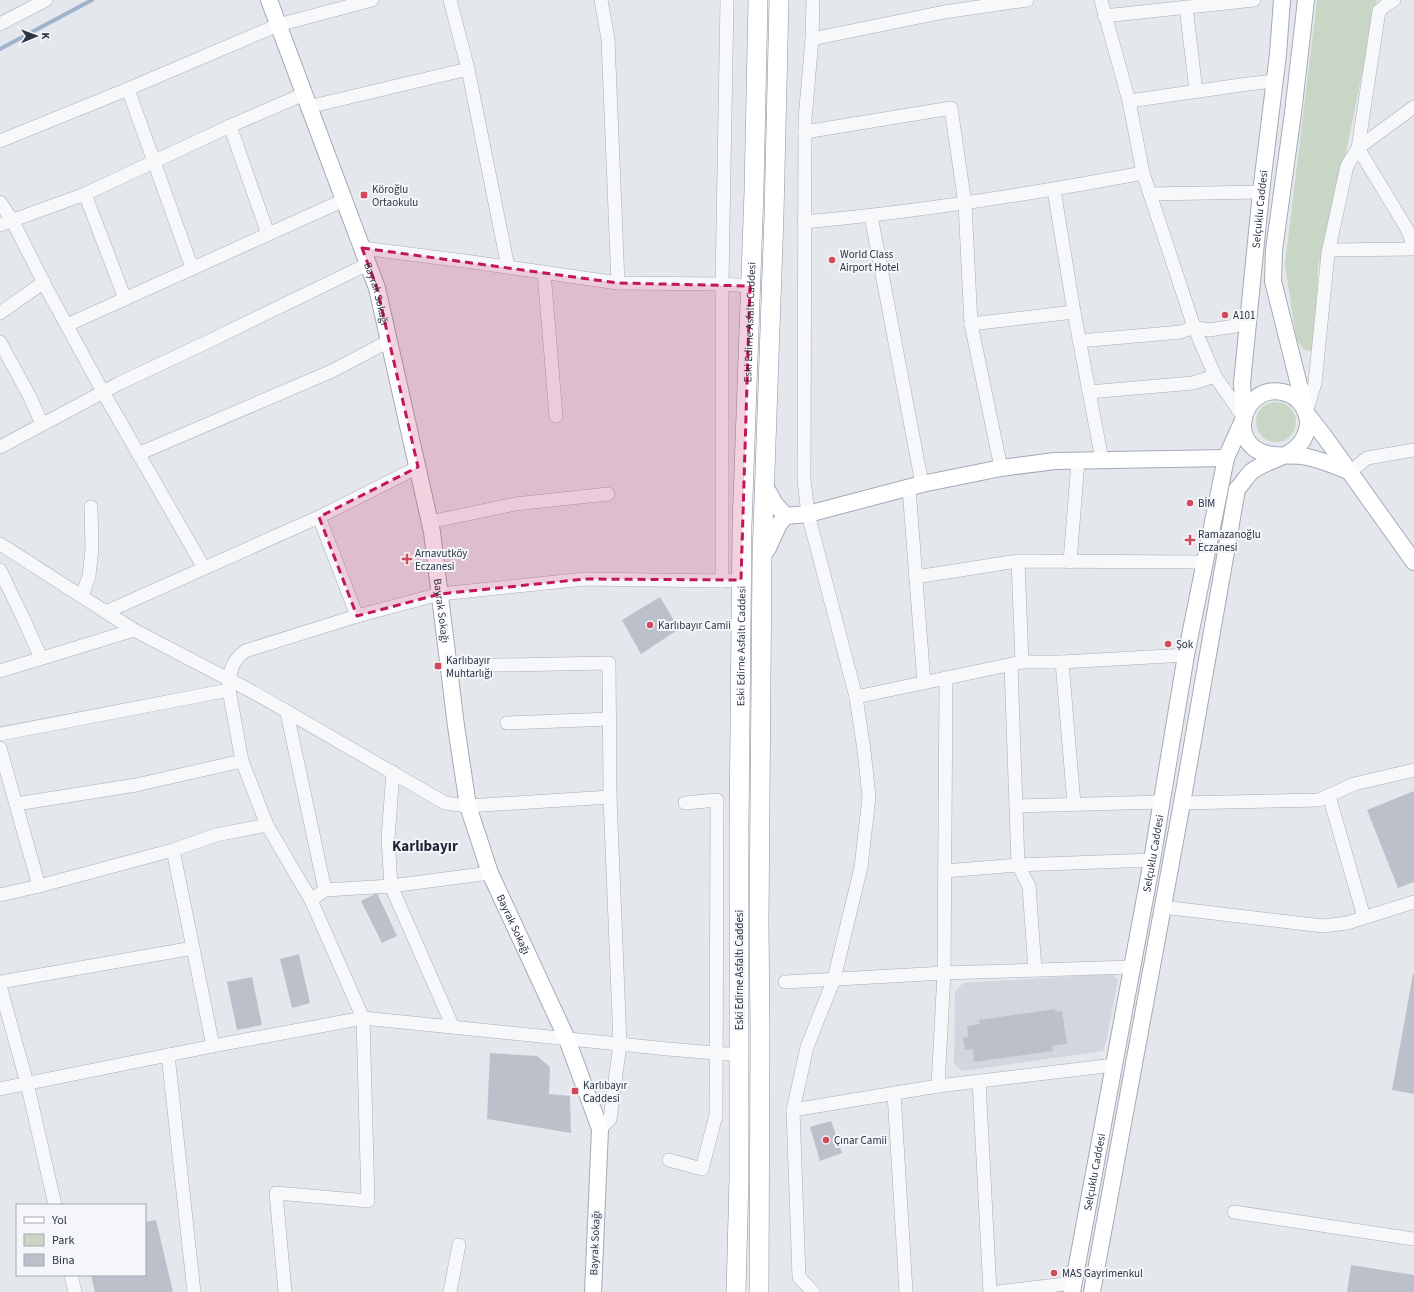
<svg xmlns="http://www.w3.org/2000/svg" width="1414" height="1292" viewBox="0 0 1414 1292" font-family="'Source Sans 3',sans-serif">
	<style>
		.built { fill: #d2d6de }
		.green { fill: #c9d6c5 }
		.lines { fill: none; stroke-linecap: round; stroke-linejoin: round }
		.stream { stroke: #9fb4cc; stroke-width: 4 }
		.building { fill: #bbc0ca }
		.minor-casing { stroke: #a9aeb7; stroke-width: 14 }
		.major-casing { stroke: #a3abb8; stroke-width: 18 }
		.highway-casing { stroke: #8b94a3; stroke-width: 20 }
		.minor { stroke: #f7f8fa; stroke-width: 13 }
		.major { stroke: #fff; stroke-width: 16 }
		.highway { stroke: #fff; stroke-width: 19 }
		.marked { fill: #c2185b; fill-opacity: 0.2; stroke: #c2185b; stroke-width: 3; stroke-dasharray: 8 5; stroke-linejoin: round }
		.poi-dot { fill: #d1495b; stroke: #f4f6f9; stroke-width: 1.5 }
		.labels { text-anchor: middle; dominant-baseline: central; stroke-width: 4; stroke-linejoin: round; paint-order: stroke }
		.poi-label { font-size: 11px; fill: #2b3445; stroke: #f4f6f9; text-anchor: start }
		.street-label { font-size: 11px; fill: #2b3445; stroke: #f4f6f9 }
		.district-label { font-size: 15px; font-weight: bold; fill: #1d2536; stroke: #f4f6f9 }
	</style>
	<rect width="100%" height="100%" fill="#e4e7ec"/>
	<path class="built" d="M1112,974l6,6 -12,62 -3,9 -141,20 -8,-7 1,-72 8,-9z"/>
	<g class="green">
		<path d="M1317,0h60l-35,172 -24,96 -4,84 -11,-3 -7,-11 -11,-74z"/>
		<circle cx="1276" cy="422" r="20"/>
	</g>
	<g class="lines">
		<path class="stream" d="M0,49l92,-49"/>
	</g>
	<g class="building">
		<path d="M660,597l19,32 -38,25 -19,-34z"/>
		<path d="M1414,791v91l-16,6 -31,-78z"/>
		<path d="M377,893l20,43 -15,7 -21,-42z"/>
		<path d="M299,954l11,49 -18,5 -12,-49z"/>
		<path d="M1413,974h1v120l-22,-4z"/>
		<path d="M252,977l10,48 -25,5 -10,-48z"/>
		<path d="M1055,1009v3l7,-1 5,33 -15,2 1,5 -79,11 -1,-13 -8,1 -2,-12 5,-1 -1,-11 13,-2 -1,-4z"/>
		<path d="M490,1053l47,3 13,11 -1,27 21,2 1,37 -84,-14z"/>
		<path d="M831,1121l11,32 -22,8 -10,-34z"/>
		<path d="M156,1220l17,72h-78l-4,-17h54v-53z"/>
		<path d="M1351,1265l63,10v17h-67z"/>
	</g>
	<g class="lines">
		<defs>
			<g id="minor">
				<path d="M450,0l18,69 40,198"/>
				<path d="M601,0l7,39 10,244"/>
				<path d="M1101,0l28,101 14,72 51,154 21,49 29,42"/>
				<path d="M1186,7l10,84"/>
				<path d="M1104,16l150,-16"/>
				<path d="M0,24l46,-24"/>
				<path d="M812,39l132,-27 83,-12"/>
				<path d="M128,89l64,179"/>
				<path d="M1129,101l119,-17 26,-3"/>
				<path d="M308,107l160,-38"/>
				<path d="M230,126l38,108"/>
				<path d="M805,132l146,-24 14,96 6,120 30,144"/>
				<path d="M0,141l128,-52 150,-64 94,-25"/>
				<path d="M1358,148l49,81 7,17"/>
				<path d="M1358,148l56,-41"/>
				<path d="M1054,190l20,122 28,148"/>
				<path d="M85,194l40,105"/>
				<path d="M1150,194l111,-2"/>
				<path d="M0,202l12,18 36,71 55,101 101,176"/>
				<path d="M871,216l51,268"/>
				<path d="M804,222c114,-10 227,-28 339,-49"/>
				<path d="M0,225l85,-31 145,-68 74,-32"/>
				<path d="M362,248l110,14 146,21 104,1 28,2"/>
				<path d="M1329,250l85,-1"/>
				<path d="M544,272l12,144"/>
				<path d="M0,313l44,-31"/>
				<path d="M971,324l103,-12"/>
				<path d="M67,325l277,-125"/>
				<path d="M1079,341l102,-9 13,-5 15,3 27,-4 12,-7"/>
				<path d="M0,342l30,55 12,27"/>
				<path d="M1089,392l104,-9 22,-7"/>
				<path d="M1306,413l9,-30 13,-130 19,-87 11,-18 21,-137 8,-7 7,-4"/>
				<path d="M0,447l120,-64 83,-39 165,-80"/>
				<path d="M138,454l194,-83 57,-30"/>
				<path d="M1350,472l17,-14 47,-8"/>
				<path d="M909,488l15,195"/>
				<path d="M319,517l38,99"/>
				<path d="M430,522l85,-18 93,-10"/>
				<path d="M0,544l134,86 119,62 192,111 23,3 142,-9"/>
				<path d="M1018,561l4,101"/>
				<path d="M1070,562l8,-101"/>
				<path d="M0,570l24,50 17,38"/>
				<path d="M916,577l102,-16 186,1"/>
				<path d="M722,581v-297l5,-284"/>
				<path d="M82,596l7,-20 3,-27 -1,-42"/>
				<path d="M106,612l213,-95 99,-50"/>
				<path d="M1062,662l12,142"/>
				<path d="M1011,665l7,200 11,21 6,84"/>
				<path d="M449,666l160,-3 1,134 10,247 -10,75 -10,10"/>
				<path d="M0,671l134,-41"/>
				<path d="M856,697l166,-35h40l124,-7"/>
				<path d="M287,713l38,177 -14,10"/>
				<path d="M507,723l103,-4"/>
				<path d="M0,734l229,-44"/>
				<path d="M0,748l39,138"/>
				<path d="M393,772l-5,66 3,48 62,141"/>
				<path d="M1329,796l35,121"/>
				<path d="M1182,803l137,-3 35,-16 60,-14"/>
				<path d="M16,804l120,-19 106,-24"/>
				<path d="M1016,806l145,-4"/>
				<path d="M173,850l40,196"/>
				<path d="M945,871l73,-6 134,-5"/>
				<path d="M325,890l66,-4 99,-13"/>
				<path d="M0,895l39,-9 134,-36 43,-15 51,-10"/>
				<path d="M1163,907l160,19 24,-3 67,-21"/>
				<path d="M0,982l193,-34"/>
				<path d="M785,982l159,-9 188,-6"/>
				<path d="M0,986l27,97 28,122"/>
				<path d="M168,1055l26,237"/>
				<path d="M979,1081l11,211"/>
				<path d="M938,1086l6,-113 2,-294"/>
				<path d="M0,1089l213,-43 150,-28 305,31 71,6"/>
				<path d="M894,1093l12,199"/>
				<path d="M793,1110l145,-24 176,-21"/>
				<path d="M669,1160l33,9 14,-54 1,-315 -32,3"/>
				<path d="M1234,1212l180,27"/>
				<path d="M71,1275l4,17"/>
				<path d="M285,1292l-9,-99 92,8 -5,-183 -52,-118 -44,-75 -25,-64 -13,-71c0,-17 2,-28 16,-39l112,-35 83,-22 145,-15 137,2 19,-1"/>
				<path d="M450,1292l9,-47"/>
				<path d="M813,1292l-14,-15 -6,-167 14,-63 27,-68 27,-112 8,-70 -5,-47 -8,-53 -48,-183 -4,-34 1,-361 7,-80 1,-39"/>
				<path d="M998,1292l76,-9"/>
			</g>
			<g id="major">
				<path id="s1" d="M269,0l108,288 55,244 24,194 12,80 22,67 77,166 33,90 -7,163"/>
				<path d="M1306,0l-13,113 -19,137 -1,31 33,132 18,23 90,126"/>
				<path d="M764,484l11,20 11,12"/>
				<path d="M763,555l5,-7 11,-24 7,-8 22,-2 114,-30 79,-16 54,-7 171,-3"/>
				<path id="s2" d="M1072,1292l80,-432 34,-205 40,-197 18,-40 -2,-35 19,-191 17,-138 4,-54"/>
				<path d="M1092,1292l90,-489 55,-314c5,-5 9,-12 14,-17 17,-14 47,-14 55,-39 7,-18 -6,-38 -24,-41 -32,-7 -53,36 -28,56 16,12 35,5 53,9 15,3 29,9 43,15"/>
			</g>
			<g id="highway">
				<path id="s3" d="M736,1292l3,-114v-352l3,-300 12,-335 4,-191"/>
				<path d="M759,1292l1,-261 -1,-110 3,-364 12,-342 5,-215"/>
			</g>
		</defs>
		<use href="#minor" class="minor-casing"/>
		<use href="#major" class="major-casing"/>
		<use href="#highway" class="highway-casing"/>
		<use href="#minor" class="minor"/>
		<use href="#major" class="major"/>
		<use href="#highway" class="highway"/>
	</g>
	<path class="marked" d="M362,248l256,35 132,3 -9,294 -156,-1 -145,15 -83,22 -38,-99 99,-50 -41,-179z"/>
	<g class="poi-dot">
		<rect x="360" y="191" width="8" height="8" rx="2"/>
		<circle cx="832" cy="260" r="4"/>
		<circle cx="1225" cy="315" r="4"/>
		<circle cx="1190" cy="503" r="4"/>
		<path d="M1188 534h4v4h4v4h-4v4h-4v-4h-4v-4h4z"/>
		<path d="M405 553h4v4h4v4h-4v4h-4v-4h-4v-4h4z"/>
		<circle cx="650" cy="625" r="4"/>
		<circle cx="1168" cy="644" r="4"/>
		<rect x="434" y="662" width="8" height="8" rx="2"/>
		<rect x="571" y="1087" width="8" height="8" rx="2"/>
		<circle cx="826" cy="1140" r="4"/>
		<circle cx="1054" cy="1273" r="4"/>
	</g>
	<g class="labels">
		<g class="poi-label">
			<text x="372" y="189">Köroğlu<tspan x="372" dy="13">Ortaokulu</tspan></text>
			<text x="840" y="254">World Class<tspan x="840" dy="13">Airport Hotel</tspan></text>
			<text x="1233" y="315">A101</text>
			<text x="1198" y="503">BİM</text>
			<text x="1198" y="534">Ramazanoğlu<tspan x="1198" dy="13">Eczanesi</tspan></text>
			<text x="415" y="553">Arnavutköy<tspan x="415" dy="13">Eczanesi</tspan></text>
			<text x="658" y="625">Karlıbayır Camii</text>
			<text x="1176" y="644">Şok</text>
			<text x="446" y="660">Karlıbayır<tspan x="446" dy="13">Muhtarlığı</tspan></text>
			<text x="583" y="1085">Karlıbayır<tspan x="583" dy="13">Caddesi</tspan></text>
			<text x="834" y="1140">Çınar Camii</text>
			<text x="1062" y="1273">MAS Gayrimenkul</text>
		</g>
		<g class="street-label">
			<text stroke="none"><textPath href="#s2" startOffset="1102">Selçuklu Caddesi</textPath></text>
			<text stroke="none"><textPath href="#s1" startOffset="313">Bayrak Sokağı</textPath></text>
			<text stroke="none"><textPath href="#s3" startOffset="970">Eski Edirne Asfaltı Caddesi</textPath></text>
			<text stroke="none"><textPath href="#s1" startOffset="637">Bayrak Sokağı</textPath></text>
			<text stroke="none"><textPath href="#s3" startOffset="646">Eski Edirne Asfaltı Caddesi</textPath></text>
			<text stroke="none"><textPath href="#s2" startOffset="446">Selçuklu Caddesi</textPath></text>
			<text stroke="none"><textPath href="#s1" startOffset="961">Bayrak Sokağı</textPath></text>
			<text transform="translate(739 970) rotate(-90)">Eski Edirne Asfaltı Caddesi</text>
			<text stroke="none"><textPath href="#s2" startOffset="122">Selçuklu Caddesi</textPath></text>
			<text transform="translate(595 1243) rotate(-88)">Bayrak Sokağı</text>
		</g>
		<g class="district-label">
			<text x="425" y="846">Karlıbayır</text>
		</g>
	</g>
	<rect x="16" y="1204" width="130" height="72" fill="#f4f6f9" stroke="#a4a8b1"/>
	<rect x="24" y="1217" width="20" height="6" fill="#ffffff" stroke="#a4a8b1"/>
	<text x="52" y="1224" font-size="12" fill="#2b3445">Yol</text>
	<rect x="24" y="1234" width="20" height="12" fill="#c9d6c5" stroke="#a4a8b1"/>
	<text x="52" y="1244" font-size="12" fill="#2b3445">Park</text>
	<rect x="24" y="1254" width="20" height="12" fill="#bbc0ca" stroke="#a4a8b1"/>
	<text x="52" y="1264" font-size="12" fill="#2b3445">Bina</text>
	<g transform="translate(36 36) rotate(89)" stroke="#f4f6f9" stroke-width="3" paint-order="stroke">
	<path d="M0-3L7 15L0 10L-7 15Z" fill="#2b3445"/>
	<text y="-6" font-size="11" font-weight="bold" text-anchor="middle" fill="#2b3445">K</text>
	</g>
</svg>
